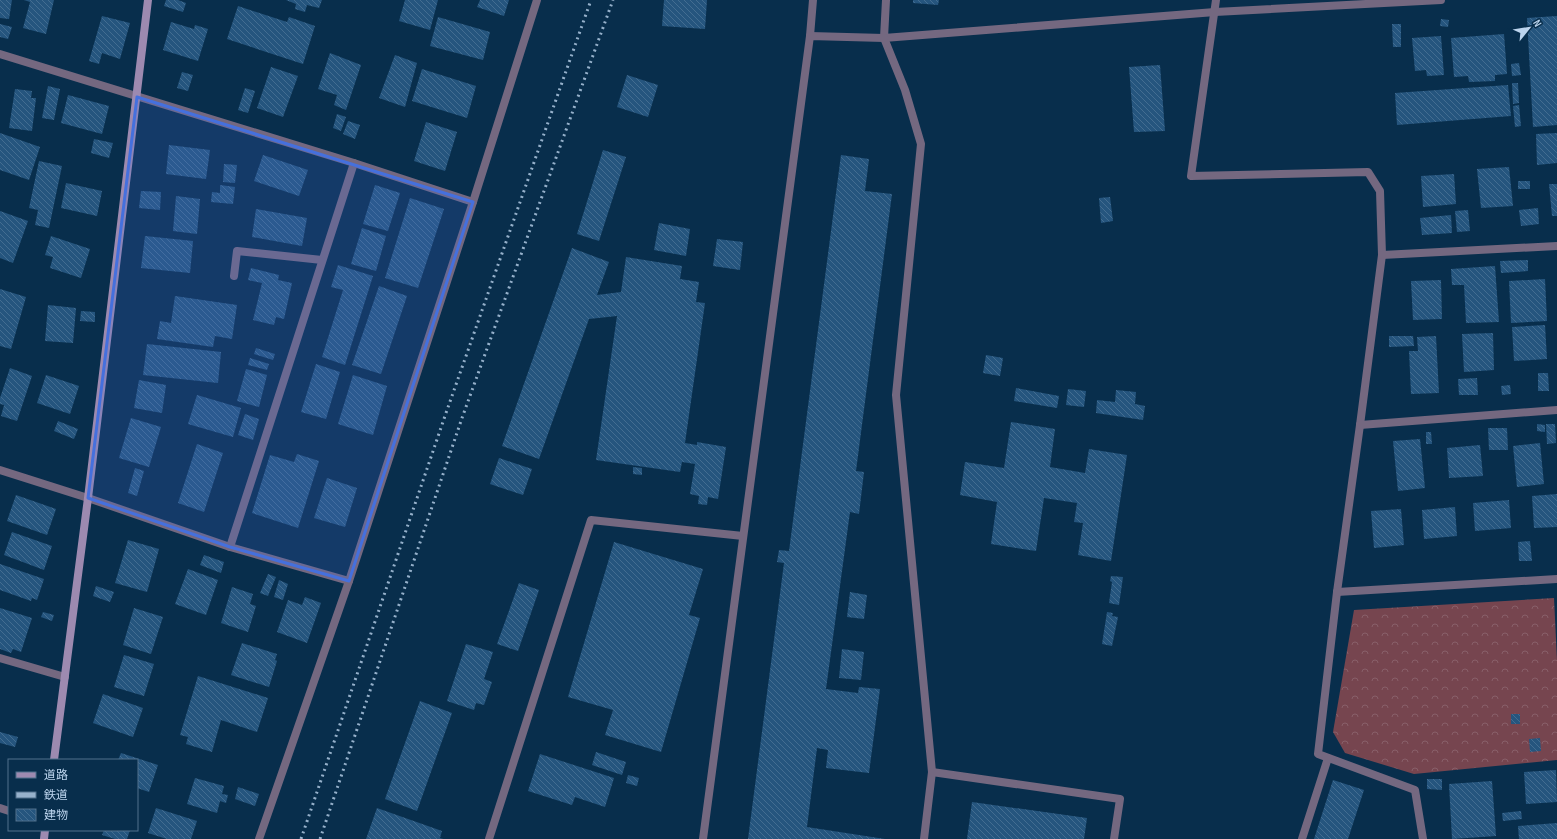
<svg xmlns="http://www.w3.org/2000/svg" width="1557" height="839" viewBox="0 0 1557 839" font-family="'Sofia Sans Condensed','Noto Sans JP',sans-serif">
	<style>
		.forest { fill: url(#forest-crowns) }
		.building { fill: url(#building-back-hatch) }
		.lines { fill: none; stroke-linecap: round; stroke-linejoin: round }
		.lane { stroke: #746880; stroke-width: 8 }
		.street { stroke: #746880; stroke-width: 8 }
		.secondary { stroke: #9d8ab0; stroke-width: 8 }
		.rail { stroke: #96b1cb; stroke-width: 3; stroke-dasharray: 2 4; stroke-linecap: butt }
		.marked { fill: #4570dd; fill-opacity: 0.2; stroke: #4570dd; stroke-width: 3; stroke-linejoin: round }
	</style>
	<defs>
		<pattern id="forest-crowns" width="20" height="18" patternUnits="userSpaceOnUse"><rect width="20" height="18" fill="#76454f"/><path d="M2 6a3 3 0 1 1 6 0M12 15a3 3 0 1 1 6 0" fill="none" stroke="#885f69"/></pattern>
		<pattern id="building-back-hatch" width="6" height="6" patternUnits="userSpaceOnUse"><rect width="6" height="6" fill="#25557e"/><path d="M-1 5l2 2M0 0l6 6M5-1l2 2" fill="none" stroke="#436d91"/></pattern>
	</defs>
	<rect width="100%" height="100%" fill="#082e4c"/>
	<path class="forest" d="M1554,598l3,62v100l-143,14 -69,-21 -12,-21 21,-122z"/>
	<g class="building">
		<path d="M0,0h12l-3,19 -9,-1z"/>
		<path d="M24,0h30l-8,34 -23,-6 7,-26z"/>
		<path d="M166,0h12l8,3 -3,9 -19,-6z"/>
		<path d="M286,0h36l-3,8 -12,-3 -2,7 -10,-3 1,-5z"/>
		<path d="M405,0h33l-8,30 -31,-9z"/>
		<path d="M480,0h29l-5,16 -27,-9z"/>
		<path d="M664,0h43l-2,29 -43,-3z"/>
		<path d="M913,0h26l-1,5 -25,-2z"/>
		<path d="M238,6l49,16 2,-5 26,9 -12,38 -76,-25z"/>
		<path d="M102,16l28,7 -10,36 -18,-6 -3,11 -10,-3z"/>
		<path d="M1557,16v109l-24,2 -6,-109z"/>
		<path d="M438,17l52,15 -7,28 -53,-14z"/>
		<path d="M1441,19l8,1 -1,7 -8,-1z"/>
		<path d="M171,22l23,7 1,-4 13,4 -10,32 -35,-11z"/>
		<path d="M0,24l12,3 -4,12 -8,-2z"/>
		<path d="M1392,24h9v23h-8z"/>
		<path d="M1504,34l3,40 -12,1v6l-26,1 -1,-6 -14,1 -3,-39z"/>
		<path d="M1441,36l3,39 -17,1 -1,-6 -11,1 -3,-33z"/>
		<path d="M330,53l31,12 -15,45 -12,-5 3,-10 -19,-6z"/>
		<path d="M395,55l22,8 -12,44 -26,-9z"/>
		<path d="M1519,63l2,12 -9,1 -1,-12z"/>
		<path d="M1160,65l5,66 -31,1 -5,-65z"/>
		<path d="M271,67l27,9 -15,41 -26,-9z"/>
		<path d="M422,69l54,17 -9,32 -55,-17z"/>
		<path d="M182,72l11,3 -5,16 -11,-3z"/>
		<path d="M627,75l31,10 -10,32 -31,-10z"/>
		<path d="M1512,83h6l1,20 -6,1z"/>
		<path d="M1508,85l3,31 -114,9 -2,-32z"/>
		<path d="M48,86l12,3 -6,31 -12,-2z"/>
		<path d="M245,88l10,3 -7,22 -10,-3z"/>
		<path d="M15,89l17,2 -1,7h5l-4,33 -23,-3z"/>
		<path d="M68,95l41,11 -7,28 -41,-11z"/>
		<path d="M1519,105l2,21 -6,1 -2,-21z"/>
		<path d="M337,114l9,3 -5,14 -8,-3z"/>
		<path d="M348,121l12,4 -5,14 -12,-5z"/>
		<path d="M426,122l31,10 -12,39 -31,-10z"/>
		<path d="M0,133l40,14 -11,33 -29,-10z"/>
		<path d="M1557,133v30l-20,2 -1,-31z"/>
		<path d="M94,139l19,4 -4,15 -18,-5z"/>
		<path d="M169,145l41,5 -4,29 -40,-5z"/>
		<path d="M603,150l23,7 -27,84 -22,-7z"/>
		<path d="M263,155l45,15 -9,26 -45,-15z"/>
		<path d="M841,155l28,4 -4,32 27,3 -36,277 8,1 -5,42 -9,-2 -24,177 32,4 1,-6 21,2 -11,84 -43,-5 2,-18 -11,-2 -10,79 78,12h-137l36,-276 -7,-1 2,-12 10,1z"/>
		<path d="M39,161l23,5 -13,62 -14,-3 3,-15 -9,-2z"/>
		<path d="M224,164l13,1 -2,18 -12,-1z"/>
		<path d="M1509,167l4,39 -32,2 -4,-39z"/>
		<path d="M1454,174l2,30 -33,3 -2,-31z"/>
		<rect x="1518" y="181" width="12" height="8"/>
		<path d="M66,183l36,8 -5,25 -36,-8z"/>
		<path d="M1549,184h8v32h-5z"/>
		<path d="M220,185l15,2 -2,17 -22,-2 1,-10 8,1z"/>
		<path d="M375,185l25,8 -12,38 -25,-7z"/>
		<path d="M141,191l20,1 -1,18 -21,-2z"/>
		<path d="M176,196l24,3 -3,35 -24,-3z"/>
		<path d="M1110,197l3,24 -12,2 -2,-25z"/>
		<path d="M410,198l34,11 -26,79 -33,-10z"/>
		<path d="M1538,208l1,16 -18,2 -2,-16z"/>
		<path d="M256,209l51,9 -5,28 -50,-9z"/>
		<path d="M1468,210l2,21 -13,1 -2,-21z"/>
		<path d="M0,211l28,10 -15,42 -13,-5z"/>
		<path d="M1451,215l1,18 -30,2 -2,-17z"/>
		<path d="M659,223l31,6 -4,27 -32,-6z"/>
		<path d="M362,228l24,8 -10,35 -25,-7z"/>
		<path d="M51,236l39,13 -9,29 -31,-10 3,-11 -8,-2z"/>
		<path d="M145,236l48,5 -3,32 -49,-5z"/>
		<path d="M717,239l26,3 -3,28 -27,-4z"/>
		<path d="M572,248l37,14 -12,33 24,-3 5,-35 56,9 -2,13 19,3 -3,20 9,1 -20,140 12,2v-3l29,5 -8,52 -10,-2 -1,8 -9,-1 1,-8 -9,-2 5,-30 -13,-2 -2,10 -84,-12 21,-144 -28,3 -50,140 -37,-13z"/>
		<path d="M1528,260v11l-27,2 -1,-12z"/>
		<path d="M338,265l35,11 -28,89 -23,-8 21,-67 -12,-3z"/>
		<path d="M1495,266l4,56 -33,1 -2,-38h-12l-1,-16z"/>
		<path d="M251,268l28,7 -1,5 14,3 -8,36 -8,-2 -2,8 -21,-5 9,-37 -14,-3z"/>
		<path d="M1545,279l2,42 -36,2 -2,-42z"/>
		<path d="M1441,280l1,39 -29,1 -2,-39z"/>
		<path d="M379,286l28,10 -26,78 -29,-9z"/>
		<path d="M0,289l26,8 -15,52 -11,-3z"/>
		<path d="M175,296l62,9 -5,34 -17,-3 -2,11 -56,-8 3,-18 11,2z"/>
		<path d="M48,305l28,3 -3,35 -28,-2z"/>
		<path d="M81,311l14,1v10l-15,-1z"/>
		<path d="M1545,325l2,34 -33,2 -2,-34z"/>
		<path d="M1493,333l1,37 -30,2 -2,-38z"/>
		<path d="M1389,336h24l1,10 -25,1z"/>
		<path d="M1436,336l3,57 -28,1 -2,-43h9l-1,-14z"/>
		<path d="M147,344l74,8 -3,31 -75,-8z"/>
		<path d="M256,348l19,6 -2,6 -19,-6z"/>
		<path d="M986,355l17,3 -3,18 -17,-3z"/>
		<path d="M250,358l19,6 -2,6 -19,-5z"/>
		<path d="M316,364l24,8 -14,47 -25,-7z"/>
		<path d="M10,368l22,8 -15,45 -16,-5 3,-11 -4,-1v-6z"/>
		<path d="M246,369l21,6 -8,32 -22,-6z"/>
		<path d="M1538,373h10l1,18h-11z"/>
		<path d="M46,375l33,11 -9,28 -33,-11z"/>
		<path d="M353,375l34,11 -14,49 -35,-11z"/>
		<path d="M1477,378l1,17h-19l-1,-16z"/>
		<path d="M139,380l27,5 -4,28 -28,-5z"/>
		<path d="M1510,385l1,9 -9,1 -1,-9z"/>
		<path d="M1016,388l43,8 -2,12 -43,-7z"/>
		<path d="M1068,389l18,2 -2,16 -18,-2z"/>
		<path d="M1116,390l20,2 -1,12 10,2 -2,14 -47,-7 1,-13 18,2z"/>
		<path d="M197,395l44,13 -8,29 -45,-13z"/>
		<path d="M245,414l14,5 -6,21 -15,-5z"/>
		<path d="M131,418l30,9 -12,40 -30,-9z"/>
		<path d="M58,421l20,8 -4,10 -20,-8z"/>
		<path d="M1011,422l44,7 -5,38 35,6 4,-24 38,6 -16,106 -33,-6 5,-32 -9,-1 3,-19 -33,-5 -8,53 -45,-7 6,-42 -37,-7 5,-33 39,6z"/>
		<path d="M1537,424l8,1v7l-8,-1z"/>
		<path d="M1546,424h9l1,19 -9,1z"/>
		<path d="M1488,428h19l1,22h-19z"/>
		<path d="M1426,432h5l1,12h-6z"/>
		<path d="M1420,439l5,49 -27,3 -5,-50z"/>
		<path d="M1540,443l4,41 -27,3 -4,-41z"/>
		<path d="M197,444l26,9 -19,59 -26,-9z"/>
		<path d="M1480,445l3,31 -34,2 -2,-30z"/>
		<path d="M297,454l22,7 -21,67 -46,-15 18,-58 24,7z"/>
		<path d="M499,458l33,11 -9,26 -33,-11z"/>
		<path d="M633,467l9,1v7l-9,-1z"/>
		<path d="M135,468l9,3 -7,25 -9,-3z"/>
		<path d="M327,478l30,10 -12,39 -31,-9z"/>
		<path d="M1557,494v33l-23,1 -2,-32z"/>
		<path d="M16,495l40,14 -9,26 -40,-14z"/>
		<path d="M1509,500l2,28 -36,3 -2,-28z"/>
		<path d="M1455,507l2,29 -33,3 -2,-29z"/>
		<path d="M1401,509l3,36 -30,3 -3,-37z"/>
		<path d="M12,532l40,14 -8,24 -40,-15z"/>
		<path d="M128,540l31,9 -12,43 -32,-9z"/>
		<path d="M1530,541l2,20h-13l-1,-19z"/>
		<path d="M614,542l89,27 -14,46 11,3 -39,134 -56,-17 8,-25 -45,-13z"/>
		<path d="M204,555l20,7 -3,11 -21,-8z"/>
		<path d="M0,564l44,15 -7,21 -5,-2 -1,3 -31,-11z"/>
		<path d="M188,569l30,11 -12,35 -31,-11z"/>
		<path d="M268,574l8,3 -8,19 -8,-3z"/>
		<path d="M1111,576l12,1 -4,28 -10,-2 3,-21 -2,-1z"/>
		<path d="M279,580l9,4 -5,16 -9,-3z"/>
		<path d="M519,583l20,7 -21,61 -21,-7z"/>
		<path d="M96,586l18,6 -4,10 -17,-6z"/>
		<path d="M232,587l21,7 -3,10 6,2 -8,26 -27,-9z"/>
		<path d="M850,592l17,3 -3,24 -17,-2z"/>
		<path d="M305,597l16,6 -14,40 -30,-11 11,-32 14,5z"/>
		<path d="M0,608l32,10 -11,34 -8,-3 -2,4 -11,-4z"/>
		<path d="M134,608l29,9 -12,37 -28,-9z"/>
		<path d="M43,612l11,3 -2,6 -11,-4z"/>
		<path d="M1107,612l6,1 -1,3 6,1 -6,29 -10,-2z"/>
		<path d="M242,643l35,11 -2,6 2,1 -8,26 -38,-12z"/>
		<path d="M466,644l27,8 -9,27 8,3 -8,23 -8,-2 -2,7 -27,-9z"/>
		<path d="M842,649l22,3 -3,28 -22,-2z"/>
		<path d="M124,655l30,9 -10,32 -30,-9z"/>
		<path d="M198,676l70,22 -11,34 -36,-12 -9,32 -26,-8 2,-7 -8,-2z"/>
		<path d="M103,694l40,14 -10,29 -40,-14z"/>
		<path d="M420,701l32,12 -35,98 -32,-12z"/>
		<rect x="1511" y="714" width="9" height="10"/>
		<path d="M0,732l18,5 -3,10 -15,-4z"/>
		<path d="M1540,738l1,13 -11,1 -1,-13z"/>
		<path d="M596,752l30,10 -4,13 -30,-10z"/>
		<path d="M121,753l37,12 -9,27 -12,-4v-28h-19z"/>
		<path d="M540,754l74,24 -9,29 -30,-10 -3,8 -44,-14z"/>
		<path d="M1556,770l1,32 -31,2 -2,-32z"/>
		<path d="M628,775l11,3 -2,8 -11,-3z"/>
		<path d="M195,778l29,8 -2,8 6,1 -2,8 -6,-2 -3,12 -30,-9z"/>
		<path d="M1427,779h15v11l-15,-1z"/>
		<path d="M1333,780l31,10 -16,49h-34z"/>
		<path d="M1492,781l4,55 -44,3 -3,-55z"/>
		<path d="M238,787l21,7 -4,12 -20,-7z"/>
		<path d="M972,802l115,16 -3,21h-117z"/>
		<path d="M156,808l41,13 -6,18h-24l-19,-6z"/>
		<path d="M377,808l65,23 -2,7 3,1h-77z"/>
		<path d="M1521,811l1,8 -19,2 -1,-8z"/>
		<path d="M1557,823v16h-38l-1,-13z"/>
		<path d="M104,830h26l-3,9h-12l-13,-4z"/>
	</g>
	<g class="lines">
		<g class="lane">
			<path d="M810,36l3,-36"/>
			<path d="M884,38l21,52 16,54 -25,251 36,377 -8,67"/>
			<path d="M234,276l3,-25 85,9"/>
			<path d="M0,658l65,19"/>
			<path d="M932,772l188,27 -6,40"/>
			<path d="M1302,839l26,-81"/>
		</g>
		<g class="street">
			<path d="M886,0l-2,38 331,-26 226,-12"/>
			<path d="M1216,0l-25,176 177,-4 12,19 2,64 -22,170 -23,167 -19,162 97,36 8,49"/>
			<path d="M0,54l354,109 119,39"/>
			<path d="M1382,255l175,-9"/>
			<path d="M1360,425l197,-15"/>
			<path d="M0,470l88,28 142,49 119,34"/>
			<path d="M230,547l124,-384"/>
			<path d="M1337,592l220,-13"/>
			<path d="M0,808l9,3"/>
			<path d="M259,839l90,-258 124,-379 64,-202"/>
			<path d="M489,839l102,-319 152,16"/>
			<path d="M703,839l107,-803 74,2"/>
		</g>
		<g class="secondary">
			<path d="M54,760l34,-262 60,-498"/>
			<path d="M44,839l1,-9"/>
		</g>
		<g class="rail">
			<path d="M301,839l145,-426 145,-413"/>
			<path d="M320,839l142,-421 151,-418"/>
		</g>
	</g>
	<path class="marked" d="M137,97l336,105 -124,379 -119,-34 -142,-49z"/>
	<rect x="8" y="759" width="130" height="72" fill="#082e4c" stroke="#50708c"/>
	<rect x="16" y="772" width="20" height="6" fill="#9d8ab0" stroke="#50708c"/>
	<text x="44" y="779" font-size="12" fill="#bcd4ed">道路</text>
	<rect x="16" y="792" width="20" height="6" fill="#96b1cb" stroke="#50708c"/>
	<text x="44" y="799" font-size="12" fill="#bcd4ed">鉄道</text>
	<rect x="16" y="809" width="20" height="12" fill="url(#building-back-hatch)" stroke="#50708c"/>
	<text x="44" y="819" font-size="12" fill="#bcd4ed">建物</text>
	<g transform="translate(1529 28) rotate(60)" stroke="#082e4c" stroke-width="3" paint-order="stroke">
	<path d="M0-3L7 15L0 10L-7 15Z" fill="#bcd4ed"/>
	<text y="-6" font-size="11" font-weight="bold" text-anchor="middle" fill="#bcd4ed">N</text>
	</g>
</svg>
